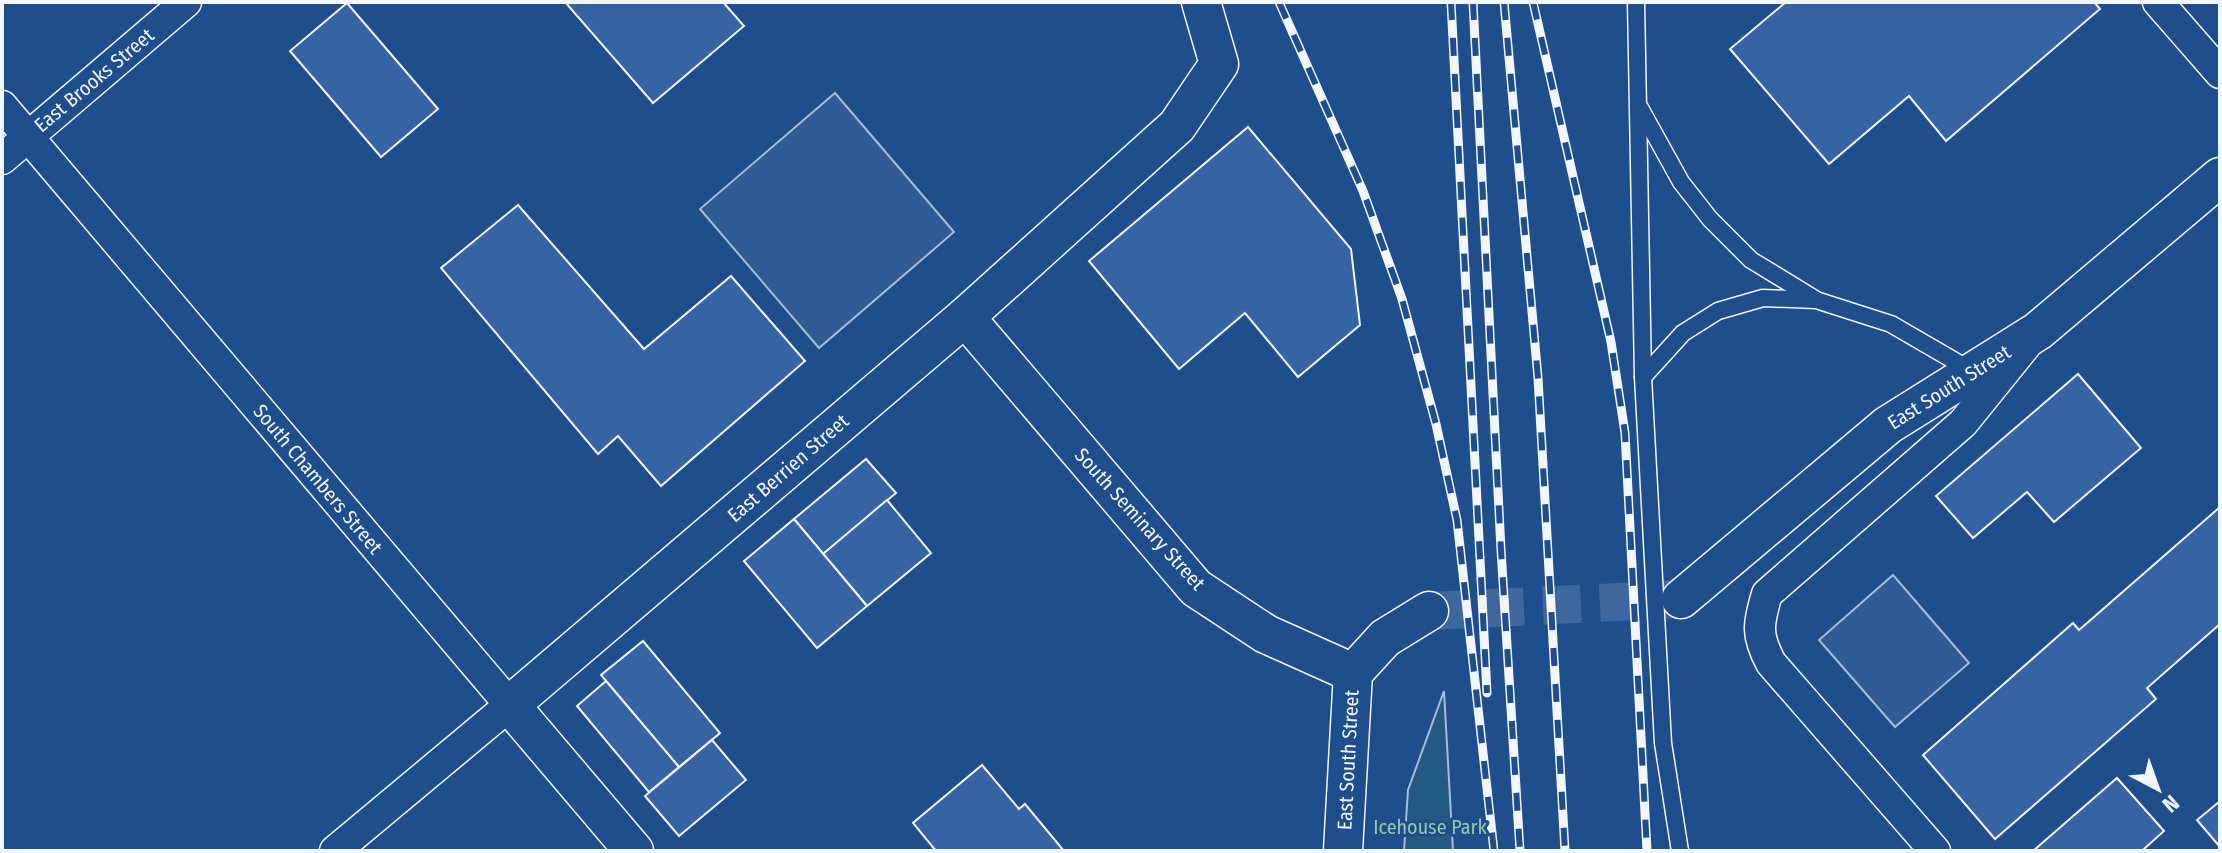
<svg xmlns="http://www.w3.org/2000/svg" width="2222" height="853" viewBox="0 0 2222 853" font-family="'Fira Sans Condensed',sans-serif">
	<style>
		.green { fill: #245a82; stroke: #a8bbd7; stroke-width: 2 }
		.parking { fill: #305b95; stroke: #a8bbd7; stroke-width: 2 }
		.building { fill: #3563a3; stroke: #f2f6ff; stroke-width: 2 }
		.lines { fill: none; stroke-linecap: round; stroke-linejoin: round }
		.tertiary-tunnel { stroke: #3f679d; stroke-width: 38; stroke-dasharray: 38 19; stroke-linecap: butt }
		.service-casing { stroke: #f2f6ff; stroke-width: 19 }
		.minor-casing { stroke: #f2f6ff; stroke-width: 33 }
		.tertiary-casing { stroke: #f2f6ff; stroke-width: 41 }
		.service { stroke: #1f4e8c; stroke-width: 16 }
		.minor { stroke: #1f4e8c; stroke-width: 30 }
		.tertiary { stroke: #1f4e8c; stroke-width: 38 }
		.rail-casing { stroke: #f2f6ff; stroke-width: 9 }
		.rail { stroke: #1f4e8c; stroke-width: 6; stroke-dasharray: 18; stroke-linecap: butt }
		.labels { text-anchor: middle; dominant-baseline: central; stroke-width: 6; stroke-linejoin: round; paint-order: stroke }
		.street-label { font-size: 20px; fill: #f2f6ff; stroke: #1f4e8c }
		.park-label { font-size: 20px; fill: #97c8a6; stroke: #1f4e8c }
	</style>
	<rect width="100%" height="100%" fill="#1f4e8c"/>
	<path class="green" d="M1444,691l9,160h-49l4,-61z"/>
	<g class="parking">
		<path d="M835,93l119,139 -135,116 -119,-139z"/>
		<path d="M1893,575l76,88 -74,64 -76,-87z"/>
	</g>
	<g class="building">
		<path d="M565,2h158l21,24 -91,77z"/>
		<path d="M1786,2h308l6,7 -154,132 -37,-45 -80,68 -99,-115z"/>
		<path d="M347,3l91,106 -57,48 -91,-106z"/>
		<path d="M1248,127l103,122 9,76 -62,52 -53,-64 -66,56 -90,-108z"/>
		<path d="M518,205l126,144 87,-73 74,85 -144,125 -43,-50 -20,18 -157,-186z"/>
		<path d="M2078,374l63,74 -87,74 -27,-30 -54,46 -37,-42z"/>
		<path d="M866,459l30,34 -73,61 -29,-35z"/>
		<path d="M887,500l44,53 -64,53 -44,-52z"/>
		<path d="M2220,507v117l-73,64 9,11 -161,140 -72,-84 150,-132 6,7z"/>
		<path d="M794,519l73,87 -50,42 -73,-87z"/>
		<path d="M643,641l77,92 -41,34 -78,-92z"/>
		<path d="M606,681l73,86 -30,25 -72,-86z"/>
		<path d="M712,740l34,40 -67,56 -34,-40z"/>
		<path d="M982,765l37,44 6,-5 39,47h-128l-23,-28z"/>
		<path d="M2117,778l47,53 -20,18 -3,2h-108z"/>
		<path d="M2220,801v46l-23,-27z"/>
	</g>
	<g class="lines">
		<path class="tertiary-tunnel" d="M1429,611l252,-12"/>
		<defs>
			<g id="service">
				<path d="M1636,2l7,375 20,366 17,108"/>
				<path d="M1640,108l41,74 29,37 41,41 64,39"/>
				<path d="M1643,377l40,-44 35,-22 45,-13 53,2 75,24 81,47"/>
			</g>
			<g id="minor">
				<path d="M2158,2l62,71"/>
				<path d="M2,106l508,599 -175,146"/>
				<path d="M2,159l184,-157"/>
				<path d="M1935,851l-164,-188c-15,-28 -13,-39 -4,-69l196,-171 63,-78"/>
			</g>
			<g id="tertiary">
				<path d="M965,317l231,271 70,46 87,39"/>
				<path d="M1681,599l207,-174 150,-94 182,-154"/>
				<path d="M634,851l-124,-146 455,-388 212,-191 42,-62 -18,-62"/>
				<path d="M1343,851l10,-178 32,-35 44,-27"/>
			</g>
		</defs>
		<use href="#service" class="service-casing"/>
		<use href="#minor" class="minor-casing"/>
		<use href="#tertiary" class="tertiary-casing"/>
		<use href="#service" class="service"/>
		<use href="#minor" class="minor"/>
		<use href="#tertiary" class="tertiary"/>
		<defs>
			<g id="rail">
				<path d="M1279,2l84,189 39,108 34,125 21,96 37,331"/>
				<path d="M1451,2l36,691"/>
				<path d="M1473,2l28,548 19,301"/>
				<path d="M1504,2l34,376 27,473"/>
				<path d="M1533,2l78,340 14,91 22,418"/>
			</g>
		</defs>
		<use href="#rail" class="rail-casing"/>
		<use href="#rail" class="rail"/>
	</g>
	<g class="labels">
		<g class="street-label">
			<text transform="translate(94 80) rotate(-40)">East Brooks Street</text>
			<text transform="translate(1949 387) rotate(-32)">East South Street</text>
			<text transform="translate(788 468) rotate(-41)">East Berrien Street</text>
			<text transform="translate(318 479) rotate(50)">South Chambers Street</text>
			<text transform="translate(1140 519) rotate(48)">South Seminary Street</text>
			<text transform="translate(1348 760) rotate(-87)">East South Street</text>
		</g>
		<g class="park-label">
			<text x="1430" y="827">Icehouse Park</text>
		</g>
	</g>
	<rect width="2222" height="853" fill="none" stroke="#f2f6ff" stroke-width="8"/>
	<g transform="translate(2158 789) rotate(139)" stroke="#1f4e8c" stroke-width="6" paint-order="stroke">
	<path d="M0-6L14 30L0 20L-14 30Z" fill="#f2f6ff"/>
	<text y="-12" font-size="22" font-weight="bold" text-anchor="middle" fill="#f2f6ff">N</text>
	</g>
</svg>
